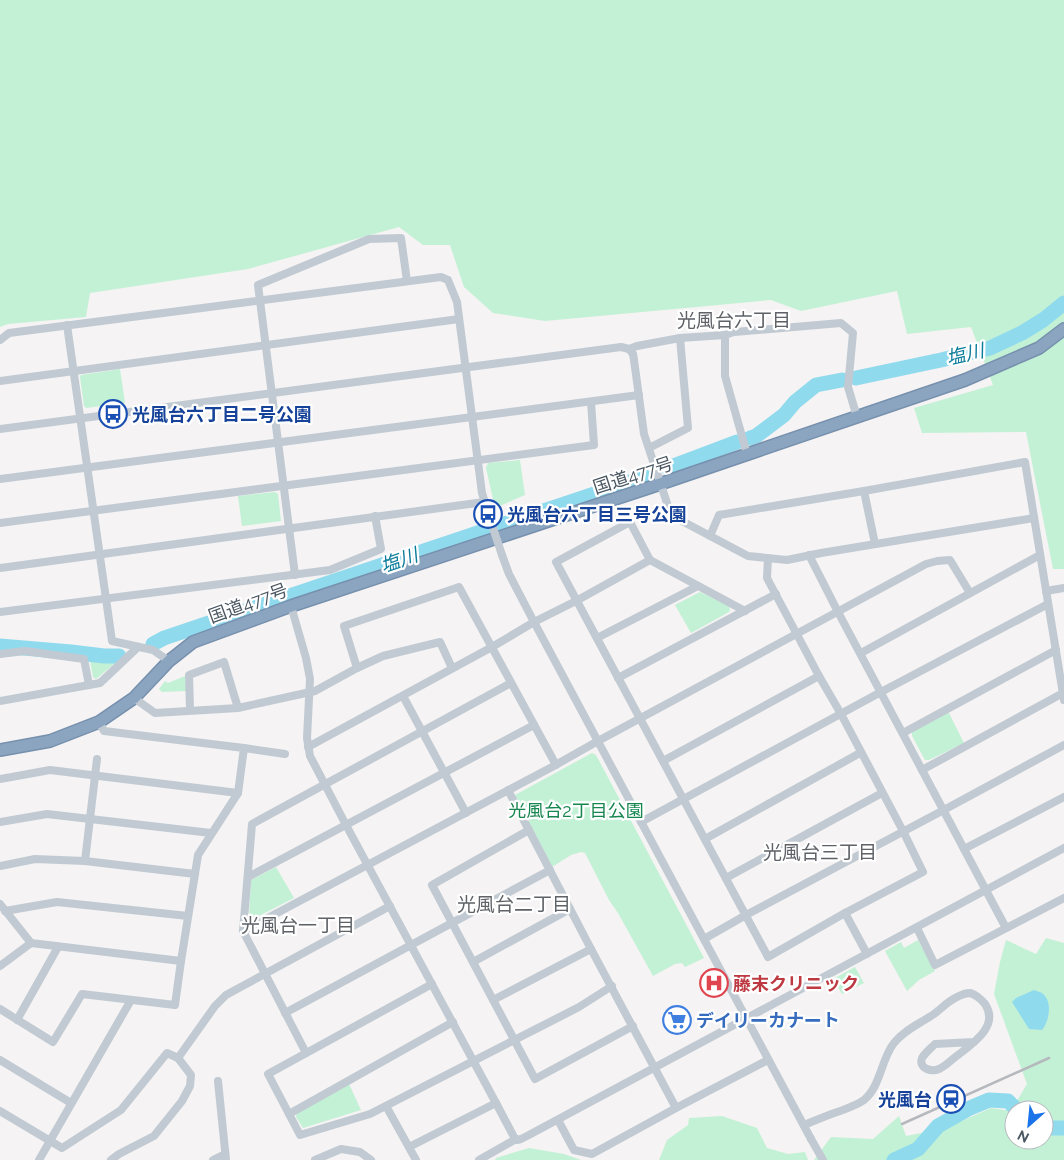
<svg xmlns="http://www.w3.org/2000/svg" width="1064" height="1160" viewBox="0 0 1064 1160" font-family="Raleway,'Noto Sans JP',sans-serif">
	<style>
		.green { fill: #c3f1d5; fill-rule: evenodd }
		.water { fill: #90daee }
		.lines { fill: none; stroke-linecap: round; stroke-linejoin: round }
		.river { stroke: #90daee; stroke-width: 15 }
		.highway-casing { stroke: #7690ad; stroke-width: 14 }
		.minor { stroke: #c1cad2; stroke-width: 8 }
		.highway { stroke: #8ba5c1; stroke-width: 11 }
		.rail { stroke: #b5b8bd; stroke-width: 2.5 }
		.minor-bridge { stroke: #c1cad2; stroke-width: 8 }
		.labels { text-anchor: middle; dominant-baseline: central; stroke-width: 4.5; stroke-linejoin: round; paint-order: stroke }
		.transit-label { font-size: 18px; font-weight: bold; fill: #164399; stroke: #fff; text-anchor: start }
		.street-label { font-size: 18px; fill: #4a5661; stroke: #fff }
		.park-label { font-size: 18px; fill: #17864f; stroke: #fff }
		.health-label { font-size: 18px; font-weight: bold; fill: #be3a42; stroke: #fff; text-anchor: start }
		.shop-label { font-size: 18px; font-weight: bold; fill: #366cbe; stroke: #fff; text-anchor: start }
		.neighbourhood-label { font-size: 19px; fill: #5f6368; stroke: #fff }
		.water-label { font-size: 19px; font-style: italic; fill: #0c7c9b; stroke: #fff }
	</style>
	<rect width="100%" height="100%" fill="#f5f3f3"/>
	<g class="green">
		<path d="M0,0h1064v569h-11l-27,-137 -104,1 -8,-25 79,-23 -22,-58 -64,7 -10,-43 -96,20 -30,-11 -226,21 -52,-8 -29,-26 -14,-42h-27l-24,-18 -151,42 -158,24 -4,24 -78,7 -8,3z"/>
		<path d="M120,369l5,34 -39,5 -2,-2 -4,-29 1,-2z"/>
		<path d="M520,460l5,35 -30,13 -9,-40 2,-5z"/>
		<path d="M275,492l3,2 3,27 -39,5 -4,-30z"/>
		<path d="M700,592l29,14 1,4 -1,2 -38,21 -16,-28z"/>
		<path d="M89,655l29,3 2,1 -24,20 -3,-2z"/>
		<path d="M185,676l1,15 -24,1 -3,-3 6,-8 3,2z"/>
		<path d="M945,713h4l15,30 -35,17h-4l-13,-24v-5z"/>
		<path d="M592,753l4,2 108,203 -19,9 -3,-4 -7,1 -22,12 -35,-63 -9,-13 -24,-47 -4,-1 -10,3 -19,12 -37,-72z"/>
		<path d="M276,867l18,31 -41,21h-3l-1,-2 2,-37z"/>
		<path d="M1046,938l18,5v217h-250l17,-23 42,2 26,-23 7,20 40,-8 45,-20 20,3 16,-27 -33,-90 6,-32 6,-22 30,14zM1014,1110h30v30h-30z"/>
		<path d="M918,940l17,31 -16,9 -12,11 -22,-40 16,-9 3,6z"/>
		<path d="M855,967l9,16 -22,11 -9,-15z"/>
		<path d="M349,1084l12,26 -58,18 -7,-11 1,-4z"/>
		<path d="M722,1116l35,12 10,20 21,6 17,-2 3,8h-149l8,-20 21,-15 1,-7z"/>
		<path d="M529,1148l35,6 17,6h-86l1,-2z"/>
	</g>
	<path class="water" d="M1034,990c5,2 8,2 11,6 7,8 4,26 -3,34l-13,-1 -17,-27 4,-4z"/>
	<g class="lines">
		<g class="river">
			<path d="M856,378l85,-18 49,-12 32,-15 21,-13 21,-17"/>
			<path d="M750,438l6,-2 28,-21 11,-13 21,-17 26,-5"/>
			<path d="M668,468l8,-3 61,-23"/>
			<path d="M153,644l11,-6 481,-161"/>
			<path d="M0,646l71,6 33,4h15"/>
			<path d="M1044,1128h20"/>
			<path d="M894,1160l24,-11 20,-23 32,-18 19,-8 19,1 9,9"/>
		</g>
		<defs>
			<path id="highway" d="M0,750l50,-9 49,-19 35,-24 35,-37 24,-19 98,-36 360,-119 314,-107 74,-32 25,-19"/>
		</defs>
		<use href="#highway" class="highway-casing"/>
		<g class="minor">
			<path d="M67,325l45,316 41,9 16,11"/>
			<path d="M725,335v41l22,78"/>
			<path d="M0,340l9,-7 432,-56 7,3 9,22 25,191 8,26"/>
			<path d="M629,349l4,5 1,6 10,74 25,75 5,6 6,5 68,36 39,4 34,-7 213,-35"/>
			<path d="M0,381l459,-62"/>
			<path d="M0,429l621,-82 8,2 8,-3 43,-8 45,-3 9,-3 107,-9 12,10 -5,54 9,30"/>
			<path d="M649,448l39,-20 -8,-90"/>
			<path d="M0,479l639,-84"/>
			<path d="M864,491l11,53"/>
			<path d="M0,523l594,-78 -3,-43"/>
			<path d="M710,536l9,-21 145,-24 161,-29 39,238"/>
			<path d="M502,555l7,19 25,48 277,517"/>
			<path d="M809,555l29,57 168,316"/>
			<path d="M0,568l484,-66"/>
			<path d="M295,575l-37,-290 111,-46 32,-1 6,43"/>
			<path d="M1046,591l18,-3"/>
			<path d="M291,606l15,52 4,21 -3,59 3,18 36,69 150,278 18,34 3,3 4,-1 6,-3 537,-288"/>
			<path d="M745,611l-95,-51 -20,-38 -74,40 212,395 77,-44 78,-41 -20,-41 -62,-117 -22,-38 -52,-98 1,-20"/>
			<path d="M0,612l330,-42 51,-21 -6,-33"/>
			<path d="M597,638l101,-52"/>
			<path d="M861,653l179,-98"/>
			<path d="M0,654l25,-3 59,8 5,26"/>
			<path d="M357,668l-13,-42 115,-39 97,178"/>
			<path d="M618,678l158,-84"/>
			<path d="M403,696l63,117"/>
			<path d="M134,698l21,15 83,-5 77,-17 42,-23 26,-12 57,-14 12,26"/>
			<path d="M0,701l100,-18 38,-36"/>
			<path d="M190,710l-1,-35 35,-13 14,46"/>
			<path d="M903,733l153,-83"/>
			<path d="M308,747l184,-100 42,-25 42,-21 74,-41"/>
			<path d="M244,748l41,6"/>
			<path d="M97,759l-12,102 110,13"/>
			<path d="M663,761l156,-85"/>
			<path d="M922,770l141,-77"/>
			<path d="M0,779l50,-9 188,23"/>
			<path d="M508,790l83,159 85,159"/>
			<path d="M0,822l47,-8 164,19"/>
			<path d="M641,822l240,-130 167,-88"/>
			<path d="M529,830l-97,55 103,194 98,-53"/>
			<path d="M705,839l155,-86"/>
			<path d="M964,849l100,-52"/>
			<path d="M0,866l35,-7 50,2"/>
			<path d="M248,877l286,-152"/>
			<path d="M726,878l156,-85"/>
			<path d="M0,904l31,39"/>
			<path d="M5,911l52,-9 131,14"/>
			<path d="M845,913l22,41"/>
			<path d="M917,928l18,37 129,-67"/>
			<path d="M243,931l309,-164 46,-26 328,-177 11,-3 13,-1 20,33"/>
			<path d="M704,939l42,-24 194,-103 124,-67"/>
			<path d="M473,962l97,-53"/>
			<path d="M0,966l31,-23 150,18 17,-106 40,-62 6,-45 -140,-17 -5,-9"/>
			<path d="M432,984l-164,90 32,61 70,-21 209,-107 33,-21"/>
			<path d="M493,1000l98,-51"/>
			<path d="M0,1009l53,33 29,-48 93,11 6,-44"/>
			<path d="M285,1013l265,-143"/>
			<path d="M17,1020l41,-73"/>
			<path d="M306,1053l-63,-122 9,-107 259,-141"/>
			<path d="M0,1060l71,43"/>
			<path d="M218,1081l8,79"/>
			<path d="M386,1106l30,54"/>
			<path d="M0,1111l62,37 59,-38 46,-57 11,5 37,-52 11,-11 164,-89"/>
			<path d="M289,1114l164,-92"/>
			<path d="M558,1120l16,30 18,4 84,-46 92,-48"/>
			<path d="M804,1125c12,-5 24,-10 36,-14 8,-3 17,-6 24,-11 17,-14 17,-41 30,-57 10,-13 27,-20 40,-29 8,-6 15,-14 25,-18 2,-1 8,-3 11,-3 5,1 12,7 15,11 15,22 -13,40 -27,51 -6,4 -12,11 -19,14 -7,3 -21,0 -17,-11 3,-5 9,-10 13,-14l39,-2"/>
			<path d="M409,1147l87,-44"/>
			<path d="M39,1160l92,-160"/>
			<path d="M111,1160l8,-6 35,-18 28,-35 8,-15 1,-11 -13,-17"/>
			<path d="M213,1160l12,-6"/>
			<path d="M315,1160l26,-11 19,3 11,8"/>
			<path d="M479,1160l37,-21"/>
		</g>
		<use href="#highway" class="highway"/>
		<path class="rail" d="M902,1124l147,-66"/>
		<g class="minor-bridge">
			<path d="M490,519l12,36"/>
			<path d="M811,1139l12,21"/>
		</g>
	</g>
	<defs>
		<symbol id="bus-ring" viewBox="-11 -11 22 22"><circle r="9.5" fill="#fff" stroke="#1a4fb4" stroke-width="1.5"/><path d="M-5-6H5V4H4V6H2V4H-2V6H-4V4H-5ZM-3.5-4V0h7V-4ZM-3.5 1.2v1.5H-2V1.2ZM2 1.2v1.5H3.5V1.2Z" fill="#1a4fb4"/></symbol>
		<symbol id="hospital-ring" viewBox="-11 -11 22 22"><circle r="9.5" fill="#fff" stroke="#e0444e" stroke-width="1.5"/><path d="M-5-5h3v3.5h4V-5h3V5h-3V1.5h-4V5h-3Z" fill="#e0444e"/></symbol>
		<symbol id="supermarket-ring" viewBox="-11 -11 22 22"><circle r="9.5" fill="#fff" stroke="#3f7fe0" stroke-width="1.5"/><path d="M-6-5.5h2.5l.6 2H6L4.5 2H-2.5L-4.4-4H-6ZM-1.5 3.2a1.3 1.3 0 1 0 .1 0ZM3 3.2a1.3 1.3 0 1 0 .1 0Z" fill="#3f7fe0"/></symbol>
		<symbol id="station-ring" viewBox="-11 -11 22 22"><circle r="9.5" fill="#fff" stroke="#1a4fb4" stroke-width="1.5"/><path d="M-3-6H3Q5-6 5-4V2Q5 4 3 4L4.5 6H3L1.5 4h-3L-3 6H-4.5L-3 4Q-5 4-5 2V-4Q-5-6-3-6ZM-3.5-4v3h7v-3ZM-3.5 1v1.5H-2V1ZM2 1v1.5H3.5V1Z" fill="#1a4fb4"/></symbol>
	</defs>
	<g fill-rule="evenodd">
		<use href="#bus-ring" x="97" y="398" width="32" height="32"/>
		<use href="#bus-ring" x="472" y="498" width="32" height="32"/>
		<use href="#hospital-ring" x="698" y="967" width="32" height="32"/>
		<use href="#supermarket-ring" x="661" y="1004" width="32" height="32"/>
		<use href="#station-ring" x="935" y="1083" width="32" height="32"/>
	</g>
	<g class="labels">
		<g class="transit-label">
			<text x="132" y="414">光風台六丁目二号公園</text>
			<text x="507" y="514">光風台六丁目三号公園</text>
			<text x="932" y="1099" text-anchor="end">光風台</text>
		</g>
		<g class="street-label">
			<text transform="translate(633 475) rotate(-18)">国道477号</text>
			<text transform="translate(248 603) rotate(-20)">国道477号</text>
		</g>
		<g class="park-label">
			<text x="576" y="810">光風台2丁目公園</text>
		</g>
		<g class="health-label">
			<text x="733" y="983">藤末クリニック</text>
		</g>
		<g class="shop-label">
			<text x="696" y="1020">デイリーカナート</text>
		</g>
		<g class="neighbourhood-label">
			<text x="734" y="320">光風台六丁目</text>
			<text x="820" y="852">光風台三丁目</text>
			<text x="514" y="904">光風台二丁目</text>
			<text x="298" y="925">光風台一丁目</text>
		</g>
		<g class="water-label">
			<text transform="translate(965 354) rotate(-13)">塩川</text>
			<text transform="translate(399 560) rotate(-19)">塩川</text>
		</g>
	</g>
	<g transform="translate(1029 1125) rotate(207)"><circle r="24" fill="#ffffff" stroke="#b7bbc0"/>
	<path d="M0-4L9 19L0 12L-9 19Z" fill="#1a73e8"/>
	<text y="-8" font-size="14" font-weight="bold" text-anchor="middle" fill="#4a5661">N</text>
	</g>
</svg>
